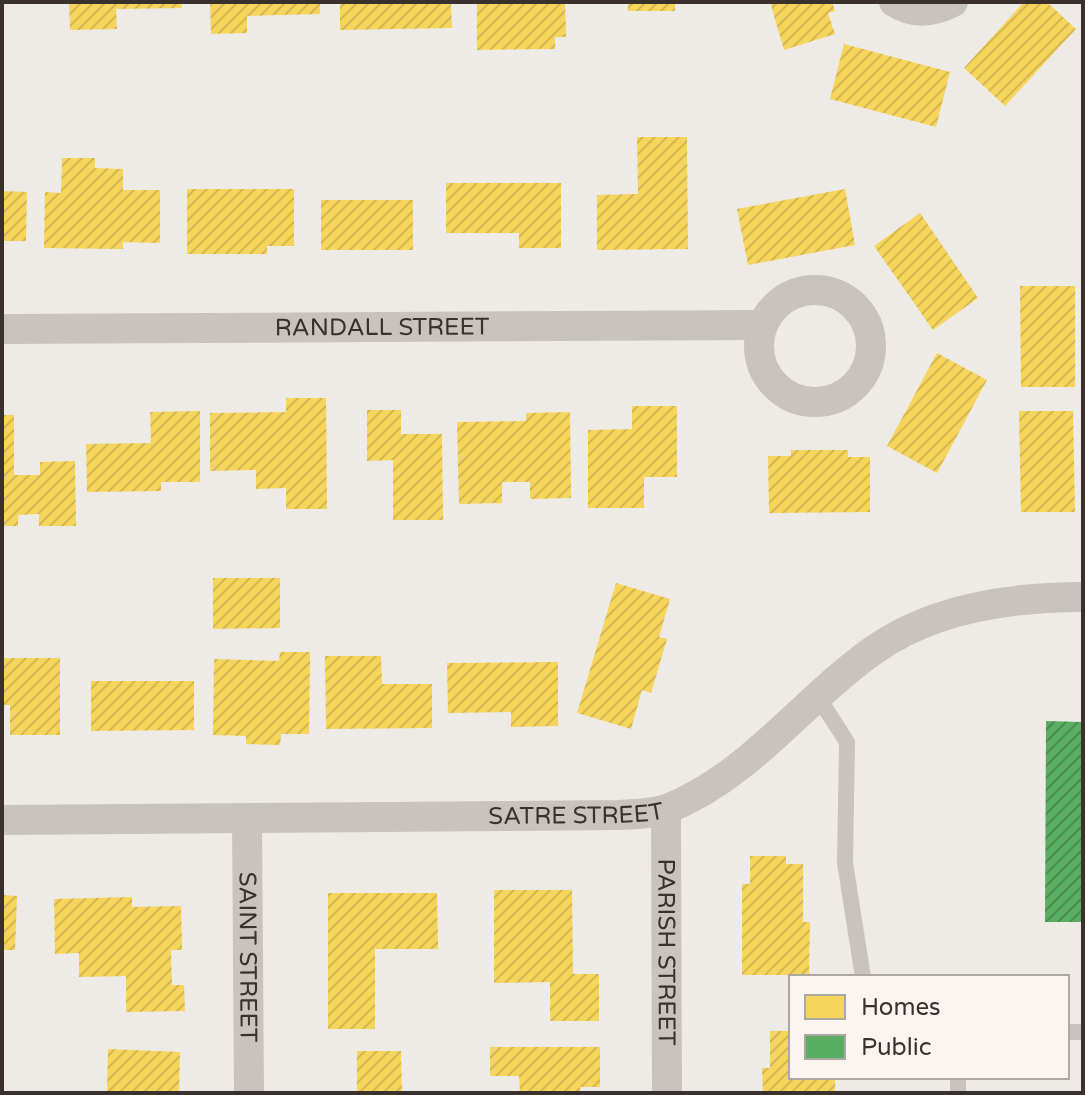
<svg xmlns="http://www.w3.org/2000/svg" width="1085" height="1095" viewBox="0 0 1085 1095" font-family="'Varela Round',sans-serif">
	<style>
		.homes { fill: url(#homes-hatch) }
		.public { fill: url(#public-hatch) }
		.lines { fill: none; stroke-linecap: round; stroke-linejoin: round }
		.service { stroke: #c8c3bf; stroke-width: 16 }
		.minor { stroke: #c8c3bf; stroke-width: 30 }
		.labels { text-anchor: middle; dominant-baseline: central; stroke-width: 8; stroke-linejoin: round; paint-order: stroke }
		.street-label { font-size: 24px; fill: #3a312c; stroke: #faf5ef }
	</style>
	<defs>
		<pattern id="homes-hatch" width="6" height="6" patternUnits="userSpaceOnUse" patternTransform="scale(2)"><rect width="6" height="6" fill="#f6d55c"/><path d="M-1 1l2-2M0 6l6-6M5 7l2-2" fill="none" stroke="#d4b750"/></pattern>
		<pattern id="public-hatch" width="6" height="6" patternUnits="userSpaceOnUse" patternTransform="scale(2)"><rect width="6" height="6" fill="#5aae61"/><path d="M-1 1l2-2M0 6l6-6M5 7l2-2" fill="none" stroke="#4b8e50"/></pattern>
	</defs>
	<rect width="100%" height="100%" fill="#eeebe6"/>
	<g class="homes">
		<path d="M69,2h112l1,6 -66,1 1,20 -47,1z"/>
		<path d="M210,2h110v12l-73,2v17l-36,1z"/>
		<path d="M340,2h111l1,26 -112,2z"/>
		<path d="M477,2h88l1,35h-11v12l-78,1z"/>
		<rect x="628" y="2" width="47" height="9"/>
		<path d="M770,2h62l3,9 -7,2 7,21 -51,16z"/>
		<path d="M1024,2h23l29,27 -71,77 -41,-38z"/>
		<path d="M844,44l106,28 -14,55 -106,-28z"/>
		<path d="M637,137h50l1,112 -91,1v-55l41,-1z"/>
		<path d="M62,158h33v10l28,1v21h37v53l-37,-1v7l-79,-1 1,-56 16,1z"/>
		<path d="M446,183h115v65h-42v-15h-73z"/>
		<path d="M187,189h107v57h-27v8h-80z"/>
		<path d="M845,189l10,56 -107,20 -11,-56z"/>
		<path d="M2,191l25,1 -1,49h-24z"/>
		<rect x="321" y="200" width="92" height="50"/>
		<path d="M920,213l58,85 -45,32 -59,-84z"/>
		<path d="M1020,286h55v101h-54z"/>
		<path d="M937,353l50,27 -50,93 -50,-27z"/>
		<path d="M286,398h40l1,111h-41v-21l-30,1v-19l-46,1v-58l76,-1z"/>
		<path d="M632,406h45v71h-33v31h-56v-78l44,-1z"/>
		<path d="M367,410h34v24h41l1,86h-50v-60l-26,1z"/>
		<path d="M200,411v71h-39v9l-74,1 -1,-48 65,-1 -1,-31z"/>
		<path d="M1019,411h54l2,101h-54z"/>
		<path d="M570,412l1,86 -41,1v-17h-28v21l-43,1 -2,-82 69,-1v-8z"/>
		<path d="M2,415h12v60h26v-13l35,-1 1,65h-37v-12l-21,1v11h-16z"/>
		<path d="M791,450h57v7h22v55l-101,1 -1,-57h23z"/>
		<path d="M213,578h67v50l-67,1z"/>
		<path d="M616,583l54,16 -11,38 8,2 -16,54 -9,-3 -11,39 -54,-16z"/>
		<path d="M280,652h30l-1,82h-28l-1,11 -34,-1v-8l-33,-1 1,-76 65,2z"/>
		<path d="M325,656h56l1,28h50v44l-106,1z"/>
		<path d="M2,658h58v77h-50v-30h-8z"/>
		<path d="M558,662v64l-47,1v-15l-63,1 -1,-50z"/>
		<path d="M91,681h103v49l-103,1z"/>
		<path d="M750,856h36v8h17v58h7l-1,53h-67v-91h8z"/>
		<path d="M494,890h78l1,84h26v47h-49v-39l-56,1z"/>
		<path d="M328,893h109l1,56h-63v80h-47z"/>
		<path d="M2,895l15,1 -2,54h-13z"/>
		<path d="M132,897v10l49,-1 1,44h-11l1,35h12l1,26 -59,1v-36l-47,1v-24l-24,1 -1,-55z"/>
		<path d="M770,1031h21v46h44v16h-72l-1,-25h8z"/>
		<path d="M490,1047h110v40h-20v6h-60l-1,-17h-29z"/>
		<path d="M108,1049l72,3 -1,41h-72z"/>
		<path d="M357,1051h44l1,42h-45z"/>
	</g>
	<path class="public" d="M1046,721l37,1v200h-38z"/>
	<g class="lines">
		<g class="service">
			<path d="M818,697l29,45 -2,121 18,114"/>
			<path d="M1067,1032h16"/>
			<path d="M958,1093v-16"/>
		</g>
		<g class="minor">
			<path d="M894,2c20,13 40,10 59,0"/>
			<circle cx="815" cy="346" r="56"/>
			<path id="s1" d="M2,329l759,-4"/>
			<path id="s2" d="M666,810l1,283"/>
			<path id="s3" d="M2,820l617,-5c16,-1 34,-1 48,-6 83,-33 136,-109 207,-159 59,-42 139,-53 209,-53"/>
			<path id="s4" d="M247,821l2,272"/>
		</g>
	</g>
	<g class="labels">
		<g class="street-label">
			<text stroke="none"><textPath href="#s1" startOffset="380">RANDALL STREET</textPath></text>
			<text stroke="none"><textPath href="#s3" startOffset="574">SATRE STREET</textPath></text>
			<text stroke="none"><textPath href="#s2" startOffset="142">PARISH STREET</textPath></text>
			<text stroke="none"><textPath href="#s4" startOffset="136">SAINT STREET</textPath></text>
		</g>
	</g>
	<rect width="1085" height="1095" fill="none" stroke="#3a312c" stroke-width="8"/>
	<rect x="789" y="975" width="280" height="104" fill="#faf5ef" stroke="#ada7a1" stroke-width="2"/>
	<rect x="805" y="995" width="40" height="24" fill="#f6d55c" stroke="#ada7a1" stroke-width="2"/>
	<text x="861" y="1015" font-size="24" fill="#3a312c">Homes</text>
	<rect x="805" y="1035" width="40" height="24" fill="#5aae61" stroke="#ada7a1" stroke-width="2"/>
	<text x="861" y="1055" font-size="24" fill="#3a312c">Public</text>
</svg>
